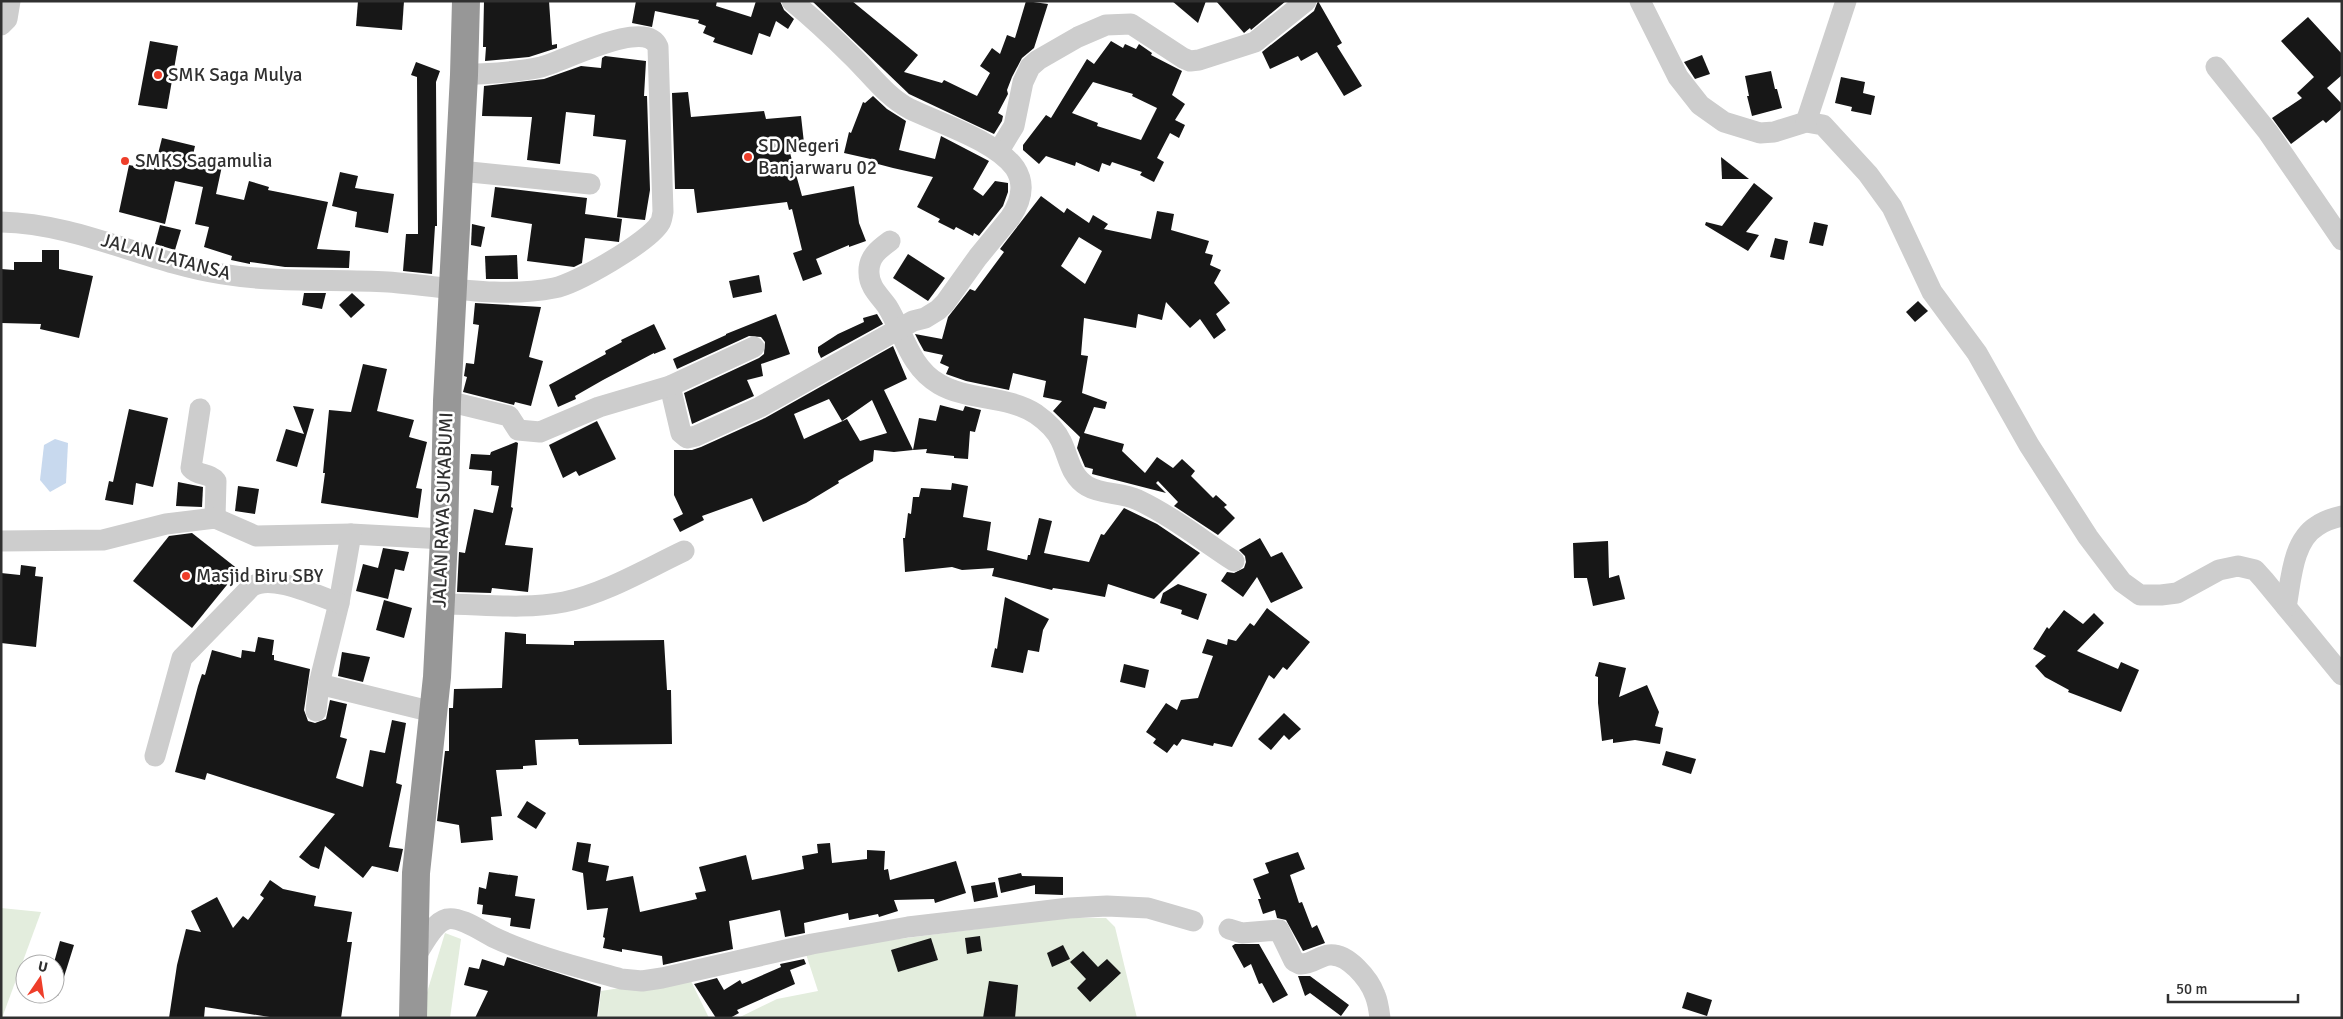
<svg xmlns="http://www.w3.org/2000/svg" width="2343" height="1019" viewBox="0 0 2343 1019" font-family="Signika,sans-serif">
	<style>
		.green { fill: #e3eddd }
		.water { fill: #c8d9ee }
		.building { fill: #171717; fill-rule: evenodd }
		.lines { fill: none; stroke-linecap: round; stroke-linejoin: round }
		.minor { stroke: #cdcdcd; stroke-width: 21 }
		.highway { stroke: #979797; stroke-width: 28 }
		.poi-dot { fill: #ee3e2a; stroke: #fff; stroke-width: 2 }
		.labels { text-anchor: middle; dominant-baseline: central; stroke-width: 5; stroke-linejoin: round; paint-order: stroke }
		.poi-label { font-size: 19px; fill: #303030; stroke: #fff; text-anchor: start }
		.street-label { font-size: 19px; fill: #303030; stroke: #fff }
	</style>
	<rect width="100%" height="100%" fill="#fff"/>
	<g class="green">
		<path d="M1,908l40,4 -39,106h-1z"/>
		<path d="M1062,918h44l9,9 22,91h-399l39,-19 41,-8 -13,-40z"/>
		<path d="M445,933l16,6 -11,79h-28l3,-19z"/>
		<path d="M689,977l20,41h-111l3,-27z"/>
	</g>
	<path class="water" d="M55,439l13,4 -2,40 -16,9 -10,-12 4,-35z"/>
	<g class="building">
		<path d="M358,1h46l-2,29 -46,-4z"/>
		<path d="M484,1h65l3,44 5,-1v4l-28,9 -44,4 1,-14h-3z"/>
		<path d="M636,1h81l-1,5 35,11 5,-16h24l4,9 10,9 -6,10 -12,-8 -6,16 -11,-4 -7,22 -39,-13 2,-4 -12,-5 3,-7 -8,-3 1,-3 -44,-9 -3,16 -20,-4z"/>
		<path d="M812,1h40l66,54 -14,17 38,11 2,-3 33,16 13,-23 -10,-7 12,-18 8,6 7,-19 8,3 11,-37 22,3 -14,44 -12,10 -10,19 -5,13 1,4 -10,19 5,3 -1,5 -8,13 -85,-40z"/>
		<path d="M1172,1h34l-8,22z"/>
		<path d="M1216,1h70l-35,29 -1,-2 -6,5z"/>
		<path d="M1318,1l24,42 -5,3 25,40 -18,10 -27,-44 -16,9 -3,-5 -28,13 -8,-17 52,-41z"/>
		<path d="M2308,17l34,37v21l-15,13 15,16v5l-16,14 -3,-3 -32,24 -19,-26 30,-20 -5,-5 17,-16 -33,-36z"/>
		<path d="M150,41l28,5 -11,63 -29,-4z"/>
		<path d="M1111,41l12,7 2,-4 11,5 3,-5 13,9 -1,2 31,16 -10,24 13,9 -10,16 10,5 -6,13 -9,-5 -13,25 7,4 -10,20 -14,-7 2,-3 -30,-10 -2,4 -8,-3 -3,9 -23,-10 -1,4 -29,-10 -7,8 -16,-14v-5l23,-30 5,3 36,-59 7,5zM1093,82l40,12 -1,2 25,12 -16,32 -44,-14 1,-3 -26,-10z"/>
		<path d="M1702,55l8,19 -15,5 -11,-17z"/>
		<path d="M605,56l41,5 -2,35h3l3,94 -5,30 -28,-3 9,-77 -33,-4 2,-21 -29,-3 -6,52 -33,-4 5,-43 -50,-1 2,-30 60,-7 37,-13 20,2 1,-10z"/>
		<path d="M416,62l24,9 -4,11 1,144h-2l-3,48 -29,-3 3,-37h12l-1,-157 -6,-2z"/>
		<path d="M1771,71l4,18h2l5,19 -30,8 -5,-20h2l-4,-20z"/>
		<path d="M1841,77l24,5 -2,11 12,3 -4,19 -20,-4 1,-4 -17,-4z"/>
		<path d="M688,92l3,25 73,-6 2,8 35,-3 4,36 -15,1 12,43 52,-10 5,37 7,18 -17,6v-2l-33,14 6,15 -19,7 -10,-28 9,-3 -10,-41 -3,1 -2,-8 -90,11 -3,-24h-19l-3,-96z"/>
		<path d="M873,96l14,13 19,12 -7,29 36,9 6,-23 48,25 -16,28 10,7 12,-15 13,2v9l-5,14 -24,30 -5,-3 -1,3 -17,-9 -2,3 -16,-8 2,-3 -23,-12 16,-30 -40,-9 -19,-5 1,-3 -31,-7 5,-21 2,1 12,-31 2,1z"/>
		<path d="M162,138l33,8 -3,13 30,7 -6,28 28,6 5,-19 20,6 -1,3 60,12 -11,47 33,2 -1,17 -64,-1 -35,-5v2l-19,-4 1,-4 -28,-9 5,-20 -14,-3 8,-37 -28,-6 -10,43 -46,-12 10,-47 25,5z"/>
		<path d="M1721,157l28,22h-27z"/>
		<path d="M340,172l18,4 -3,12 39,6 -6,39 -33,-6 2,-15 -25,-6z"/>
		<path d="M1754,183l19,15 -27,34 13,3 -11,16 -43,-26 1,-3 16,4z"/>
		<path d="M495,187l92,11 -2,16 37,5 -3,23 -34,-4 -3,25 -8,4 -47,-6 5,-37 -41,-7z"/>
		<path d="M1041,196l23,17 3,-5 22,15 4,-8 15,9 -4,5 47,10 6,-28 17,3 -3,16 38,11 -4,12 8,2 -3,10 11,5 -7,13 16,20 -14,11 10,16 -12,9 -14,-20 -10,9 -24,-26 -4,18 -24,-6 -2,14 -52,-10 -3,37 7,1 -6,37 25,9 -2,7 -11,-2 -10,26 40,11 -2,7 23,22 12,-16 16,11 9,-9 13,12 -4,5 22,22 3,-3 11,10 -3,2 11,11 -17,17 -44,-29 4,-4 -20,-21 -2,2 10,10 -74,-19 1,-5 -8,-2 -8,-19 3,-11 -27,-26 9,-10 -19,-4 3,-16 -33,-8 -4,17 -43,-9 -20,-7 3,-7 -9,-4 3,-8 -19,-4 -5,-9 -4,-8 27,5 6,-22 22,-28 5,2 29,-39 -4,-3zM1079,237l23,14 -17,33 -24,-18z"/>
		<path d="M1814,222l14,3 -5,21 -14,-3z"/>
		<path d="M472,224l13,3 -4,20 -10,-2z"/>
		<path d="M160,225l21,5 -6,20 -20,-6z"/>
		<path d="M1775,238l13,3 -4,19 -14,-3z"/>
		<path d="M42,250h17v19l34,7 -14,62 -39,-9 1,-5 -40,-1v-54l13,1v-8h28z"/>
		<path d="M908,254l37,24 -17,23 -35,-23z"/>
		<path d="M517,255l1,24h-32l-1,-23z"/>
		<path d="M759,275l3,17 -29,6 -4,-17z"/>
		<path d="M304,293h22l-4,16 -20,-4z"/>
		<path d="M352,293l13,12 -14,13 -12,-13z"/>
		<path d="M1918,301l10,10 -13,11 -9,-10z"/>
		<path d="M475,303l66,4 -12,50 14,4 -12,45 -16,-4 -1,3 -51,-13 4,-15 -3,-1 2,-13 8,1 5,-39 -6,-1z"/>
		<path d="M776,314l14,40 -29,10 2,12 -16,4 7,16 -62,28 -8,-31 75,-35 5,-4 1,-12 -4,-5 -12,-1 -72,33 -4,-10 53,-24v-1z"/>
		<path d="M877,314l6,10 -62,34 -3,-6v-5l20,-13 26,-12 -1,-4z"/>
		<path d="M654,324l12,25 -12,5v-1l-51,27 -28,16 1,3 -18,8 -9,-22 57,-31 -1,-3 17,-9 -1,-2z"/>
		<path d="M893,346l14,33 -23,11 29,60 -19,2 -20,-2 -1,11 -35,20 1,2 -33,20 -43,19 -11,-24 -50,18 2,4 -24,12 -7,-13 10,-5 -9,-19v-45h18l9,-3 64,-29zM829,399l13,22 30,-21 15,33 -27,8 -13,-22 -43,20 -10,-25z"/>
		<path d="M363,364l24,5 -10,42 37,9 -5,17 18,5 -11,46 6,1 -4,29 -97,-15 4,-30h-2l6,-63 22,2z"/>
		<path d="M940,405l23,6 2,-5 16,4 -6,22 -5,-1 -2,28 -14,-1v-2l-28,-3 1,-4 -14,1 6,-32 17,3z"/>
		<path d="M293,406l21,3 -17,58 -21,-6 10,-32 18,5z"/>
		<path d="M129,409l39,9 -15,69 -17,-4 -3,22 -28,-5 4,-19 4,1z"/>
		<path d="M597,421l19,38 -37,17 -3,-5 -13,7 -14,-33z"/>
		<path d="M516,442l2,1 -7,64 2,1 -8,37 28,3 -5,44 -36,-4 -1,5 -34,-1 2,-40 6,1 9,-44 19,4 6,-27 -8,-1 1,-14 -23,-2 2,-15 19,1 1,-3z"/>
		<path d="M178,482l25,5 -1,20 -26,-1z"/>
		<path d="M952,483l16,3 -5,31 28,5 -4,28 40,10 1,-5h2l9,-37 13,3 -8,32 45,9 12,-28 3,1 20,-27 33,16 43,29 -46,46 -46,-15 -3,13 -32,-6 -20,-3 -1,2 -60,-14 2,-8 -32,2 -10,-3 -47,5 -2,-34h2l3,-25 3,1 2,-17h6l2,-9 30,2z"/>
		<path d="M238,486l21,3 -4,25 -20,-3z"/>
		<path d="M192,533l47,37 -47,58 -59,-47 36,-45z"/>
		<path d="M1260,538l11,19 11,-5 21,36 -32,15 -14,-26 -14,20 -22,-16 6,-9 7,1 10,-5 2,-6 -1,-6 -6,-6z"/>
		<path d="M1608,541l1,37 10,-3 6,24 -32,7 -6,-28h-13l-1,-35z"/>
		<path d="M383,548l26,4 -5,19 -9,-2 -7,30 -32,-8 7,-27 15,4z"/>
		<path d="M21,565l15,2 -1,9 8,1 -7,70 -35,-4v-70l19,2z"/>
		<path d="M1178,584l29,10 -9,26 -17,-6 1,-4 -22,-7 3,-10z"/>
		<path d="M1005,597l44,22 -6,11 -4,22 -11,-2 -5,23 -32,-6 4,-19 2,1z"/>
		<path d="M384,600l28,8 -8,30 -28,-8z"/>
		<path d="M1267,608l43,34 -23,28 -4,-3 -9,12 -5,-4 -37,72 -18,-4 -1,3 -31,-7 -5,7 -3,-2 -7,9 -14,-10 3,-4 -10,-7 20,-29 11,7 4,-10 17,-2 15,-42 -11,-3 5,-14 20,6 1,-6 8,2 14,-18 4,3z"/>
		<path d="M2064,610l19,14 11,-11 10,10 -27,28 41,18 3,-7 18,8 -18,42 -53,-20 1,-2 -24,-13 -10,-11 11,-10 -13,-7 14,-22 2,2z"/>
		<path d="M505,632l21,2v10l48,1v-4l90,-1 3,50h4l1,54 -93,1 -1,-6 -43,1 2,25 -14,1v3l-27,1 6,46 -11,1 2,23 -32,3 -2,-18 -22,-4 8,-70h4v-43h4l1,-19 48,-1z"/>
		<path d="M258,637l16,3 -2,15h2v5l36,9 -6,41 4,11 7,2 11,-4 4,-19 17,4 -7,33 7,2 -11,39 27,9 7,-37 15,3 7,-33 14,3 -10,60 6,2 -13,62 14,2 -5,23 -26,-6 -9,12 -38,-32 -6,23 -8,-3 -12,-9 36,-43 -128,-41 -2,7 -30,-8 23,-86 4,-12 3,1 7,-25 29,8 1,-8 13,2z"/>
		<path d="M342,652l28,5 -7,25 -25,-6z"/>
		<path d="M1599,662l27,6 -7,29 28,-12 12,27 -4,14 8,2 -3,16 -25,-4 -22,3v-4l-11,2 -4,-38v-26l-3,-1z"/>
		<path d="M1124,664l25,6 -4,18 -25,-6z"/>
		<path d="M1284,713l17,16 -12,11 -5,-5 -13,15 -13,-11z"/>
		<path d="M1666,751l30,8 -5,15 -29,-9z"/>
		<path d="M527,801l19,12 -10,16 -19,-12z"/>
		<path d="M577,842l14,2 -3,18 21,4 -3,15 27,-5 7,36 57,-13 -2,-6 11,-2 -7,-24 47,-12 6,25 52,-11 -2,-13 16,-3 -1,-9 13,-1 2,20 35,-4v-9l18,1 -1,19 4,-1 2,11 66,-19 10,32 -31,10 -1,-4 -40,1 4,11 -19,6 -1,-3 -29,6 -1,-7 -44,10 1,10 -20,4 -5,-27 -51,11 4,28 -70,16 -1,-9 -40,-7v3l-19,-4 2,-10 -2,-1 5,-29 -21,2 -4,-37 -11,-3z"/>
		<path d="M1298,852l7,17 -15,6 9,28 3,-1 10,26 5,-3 8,18 -22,8 -17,-31 -9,-2 -2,-8 -12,4 -5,-15h3l-8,-20 16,-6 -4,-10z"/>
		<path d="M489,872l29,4 -3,20 20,3 -5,30 -20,-3 1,-8 -29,-4 1,-9 -6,-1 2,-17 7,2z"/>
		<path d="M1021,873l1,3 41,1v18l-28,-1v-9l-34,8 -3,-15z"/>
		<path d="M270,880l13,9 33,7 -2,10 38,6 -5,30h5l-11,76h-65l-71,-11 -1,11h-35l8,-53 9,-36 15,3 -10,-21 26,-14 16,31 10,-12 5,4 16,-22 -4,-3z"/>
		<path d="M995,882l3,15 -24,5 -3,-16z"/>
		<path d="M980,936l2,15 -15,3 -2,-16z"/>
		<path d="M931,938l7,22 -40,12 -7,-22z"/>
		<path d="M60,941l14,4 -16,51 -3,-1v-36z"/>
		<path d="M1235,944h24l29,51 -15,8 -11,-20 -3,1 -8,-20 -7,4 -12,-22z"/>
		<path d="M1063,945l7,14 -18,8 -5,-14z"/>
		<path d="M1083,951l15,16 9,-8 14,14 -31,29 -13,-14 9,-9 -16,-17z"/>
		<path d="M507,957l94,30 -4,31h-122l13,-27 -24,-6 5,-18 10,2 3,-10 22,7z"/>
		<path d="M804,959l2,5 -16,6 5,14 -58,26 2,3 -9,5h-14l-22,-34 23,-6 7,12 16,-10 2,4 39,-17 -1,-3z"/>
		<path d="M1298,976h12l39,29 -8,11 -31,-23 -5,3z"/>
		<path d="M989,981l29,4 -3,33h-32z"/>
		<path d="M1687,992l25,8 -5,16 -25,-8z"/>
	</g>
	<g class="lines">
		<g class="minor">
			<path d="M1640,1l38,76 22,28 24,17 36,11 14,-1 32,-10 17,3 45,49 24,33 40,85 45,61 52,92 59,92 34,45 18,13h21l16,-2 42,-23 19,-4 17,4 9,10 78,95"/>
			<path d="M1,25l6,-6 3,-18"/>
			<path d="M2216,67l52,65 74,108"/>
			<path d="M1806,122l40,-121"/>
			<path d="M996,150l7,-6 11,-18 9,-44 7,-15 8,-7 40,-23 28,-12 25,-1 52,34 7,3 9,-1 56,-18 51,-41"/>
			<path d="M460,171l130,13"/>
			<path d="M1,222c80,2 144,40 221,52 55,9 111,5 166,8 55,4 112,17 166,6 22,-4 95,-46 106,-65 2,-3 2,-7 3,-11l-5,-165c-12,-30 -95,15 -117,20 -25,6 -52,6 -77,8"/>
			<path d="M890,241c-11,8 -22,16 -21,32 0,14 11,23 18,33 16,25 22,61 52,78 29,17 68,11 97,30 10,7 20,16 25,27 8,16 9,35 26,45 15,9 35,6 51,14 34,16 65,41 96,61"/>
			<path d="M670,386l11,47 6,5 9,-2 64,-29 153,-86 12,-3 13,-8 7,-7 33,-46 32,-39c11,-16 16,-33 5,-50 -19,-27 -76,-45 -105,-59 -23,-12 -38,-33 -56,-51 -20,-20 -40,-39 -62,-57"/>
			<path d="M447,401l62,15 9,14 22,2 59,-25 71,-21 84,-39"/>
			<path d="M200,409l-9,59c7,8 19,5 25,13l-1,37"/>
			<path d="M1,541l102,-1 63,-16 49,-6 41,18 95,-2 93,5"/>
			<path d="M440,604c41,0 83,6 124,-2 42,-9 82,-33 120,-51"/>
			<path d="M2286,607c5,-25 6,-66 31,-81 7,-5 16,-8 25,-10"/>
			<path d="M319,684l20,-81 12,-69"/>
			<path d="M316,711l3,-27 114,28"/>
			<path d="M155,756l27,-98 69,-71c20,-14 66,9 88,16"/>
			<path d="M1229,929l13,4 37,-3 15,31 6,3c11,1 19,-8 29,-9 19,-2 40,24 46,40 3,7 4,15 5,23"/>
			<path d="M415,957c8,-11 17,-34 32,-38 13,-3 34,12 46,18 40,19 85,30 128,42l21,2 20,-3 150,-34 96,-17 161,-19 38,-2 41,2 45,13"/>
		</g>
		<path class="highway" d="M413,1018l3,-145 21,-196 7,-138 3,-138 17,-326 2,-74"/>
	</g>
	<g class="poi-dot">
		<circle cx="158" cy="75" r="5"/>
		<circle cx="748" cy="157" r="5"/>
		<circle cx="125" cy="161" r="5"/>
		<circle cx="186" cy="576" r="5"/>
	</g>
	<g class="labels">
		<g class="poi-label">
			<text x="168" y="75">SMK Saga Mulya</text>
			<text x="758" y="146">SD Negeri<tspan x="758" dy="22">Banjarwaru 02</tspan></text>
			<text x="135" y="161">SMKS Sagamulia</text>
			<text x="196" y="576">Masjid Biru SBY</text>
		</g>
		<g class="street-label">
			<text transform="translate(166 257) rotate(15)">JALAN LATANSA</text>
			<text transform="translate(443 510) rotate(-88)">JALAN RAYA SUKABUMI</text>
		</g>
	</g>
	<rect width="2343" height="1019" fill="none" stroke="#303030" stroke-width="5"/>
	<g transform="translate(40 979) rotate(13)"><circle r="24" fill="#ffffff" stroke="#acacac"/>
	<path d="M0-4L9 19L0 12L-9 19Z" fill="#ee3e2a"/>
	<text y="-8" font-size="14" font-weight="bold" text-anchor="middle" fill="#303030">U</text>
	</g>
	<path d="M2168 994v8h130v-8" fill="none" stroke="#303030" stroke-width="2.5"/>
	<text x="2176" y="994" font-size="15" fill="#303030" stroke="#ffffff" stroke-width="4" paint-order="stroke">50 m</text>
</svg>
